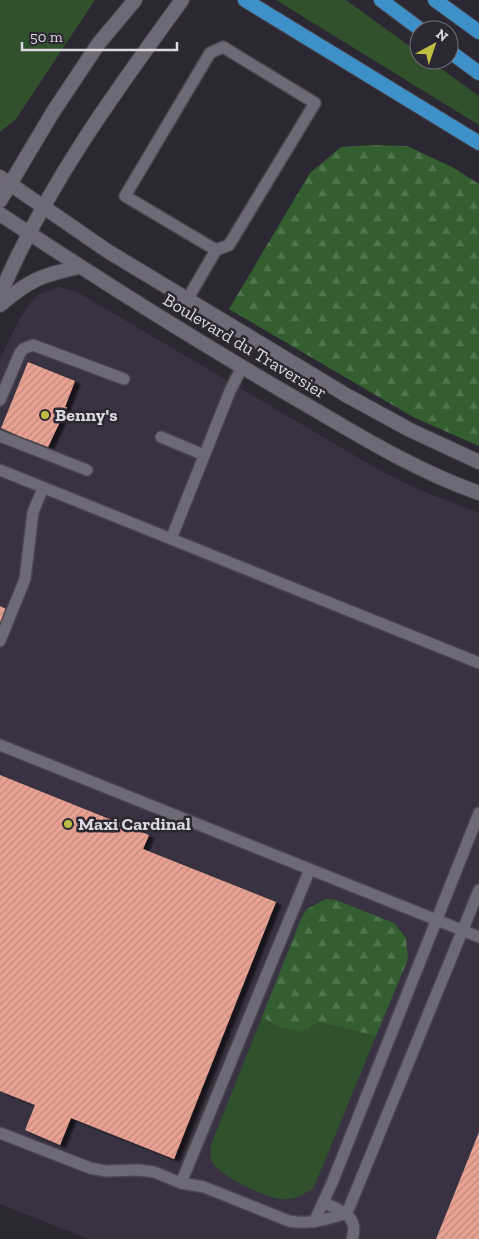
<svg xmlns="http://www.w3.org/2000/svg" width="479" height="1239" viewBox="0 0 479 1239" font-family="'Zilla Slab',serif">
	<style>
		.built { fill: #383242 }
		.green { fill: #30512c }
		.forest { fill: url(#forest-firs) }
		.building { fill: url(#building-hatch); filter: url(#shadow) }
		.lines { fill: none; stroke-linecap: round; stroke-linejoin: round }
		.service-casing { stroke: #48454d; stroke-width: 14 }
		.tertiary-casing { stroke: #48454d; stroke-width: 16 }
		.trunk-casing { stroke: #48454d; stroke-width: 16 }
		.service { stroke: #6e6976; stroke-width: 11 }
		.tertiary { stroke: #6e6976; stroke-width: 14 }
		.trunk { stroke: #3e90c8; stroke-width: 14 }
		.poi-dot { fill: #bebf42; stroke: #2c2833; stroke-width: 2 }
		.labels { text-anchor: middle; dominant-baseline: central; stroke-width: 5; stroke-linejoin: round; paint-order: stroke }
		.street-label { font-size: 18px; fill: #dbd8e0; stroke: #2c2833 }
		.poi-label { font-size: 18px; font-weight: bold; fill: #dbd8e0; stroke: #2c2833; text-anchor: start }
	</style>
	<defs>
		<pattern id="forest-firs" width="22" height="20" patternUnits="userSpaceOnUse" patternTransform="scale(1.25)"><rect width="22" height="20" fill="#335e2f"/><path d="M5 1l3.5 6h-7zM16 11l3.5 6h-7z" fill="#50744d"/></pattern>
		<pattern id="building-hatch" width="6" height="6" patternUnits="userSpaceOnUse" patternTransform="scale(1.25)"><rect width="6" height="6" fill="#e9a292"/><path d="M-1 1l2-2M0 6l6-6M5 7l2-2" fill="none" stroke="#bf8a7e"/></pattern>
		<filter id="shadow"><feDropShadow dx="5.5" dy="3" stdDeviation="1" flood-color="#0009"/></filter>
	</defs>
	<rect width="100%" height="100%" fill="#2c2833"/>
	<path class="built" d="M58,287l14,3 12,6 295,174 36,18 64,25v726h-390l-89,-35v-845l20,-41 11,-16 7,-7z"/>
	<g class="green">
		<path d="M0,0h95l-79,119 -16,13z"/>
		<path d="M276,0h70l73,53v7h10l50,36v29z"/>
		<path d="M262,1017l16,9 41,-4 57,14 -62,151c-9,7 -19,13 -32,12 -14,0 -65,-24 -70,-38 -3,-6 -1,-13 0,-19z"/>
	</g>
	<g class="forest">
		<path d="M373,145l34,1 45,21 27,17v262l-66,-29 -184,-108 81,-136 31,-26z"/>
		<path d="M326,899l10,1 58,23 12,15 2,21 -32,77 -57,-14 -18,10 -24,-6 -15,-9 39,-98 6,-10z"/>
	</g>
	<g class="building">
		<path d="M28,362l47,19 -10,26h2l-19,40 -21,-8 -1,4 -11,-4 2,-4 -16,-7z"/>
		<path d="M0,606l6,3 -6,15z"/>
		<path d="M0,775l149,60 -6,14 133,53 -102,257 -103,-41 -11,27 -35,-15 10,-25 -35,-14z"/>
		<path d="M479,1132v107h-43l15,-37z"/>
	</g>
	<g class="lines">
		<defs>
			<g id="service">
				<path d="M223,47l92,56 -86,142 -13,5 -91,-54 85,-143z"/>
				<path d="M187,300l29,-50"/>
				<path d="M0,400l20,-47 3,-4 10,-4 91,34"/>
				<path d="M0,436l87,34"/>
				<path d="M161,437l43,18"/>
				<path d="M0,470l479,193"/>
				<path d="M171,539l59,-148 12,-24"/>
				<path d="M0,641l25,-62 8,-67 10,-24"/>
				<path d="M0,745l479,192"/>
				<path d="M0,1133l90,35 16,3 32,-1 16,2 27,11 23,4 85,34c21,4 39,-2 58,-8l132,-323"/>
				<path d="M181,1183l129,-314"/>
				<path d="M323,1202c17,8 37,14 29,37"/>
				<path d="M314,1222l18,-39 147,-370"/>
			</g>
			<g id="tertiary">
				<path d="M0,177l109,75 237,143 64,35 69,32"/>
				<path d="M0,201l53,-89 46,-69 36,-43"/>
				<path d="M0,214c95,63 190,123 288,180 62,36 123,75 191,99"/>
				<path d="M0,295c45,-107 114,-202 182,-295"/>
				<path d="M0,305c29,-25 42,-30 79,-38"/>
			</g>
			<g id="trunk">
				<path d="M245,0l234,143"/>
				<path d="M381,0l40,30"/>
				<path d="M435,0l44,32"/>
				<path d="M449,51l30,22"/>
			</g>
		</defs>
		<use href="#service" class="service-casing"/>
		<use href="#tertiary" class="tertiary-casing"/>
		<use href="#trunk" class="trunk-casing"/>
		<use href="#service" class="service"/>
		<use href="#tertiary" class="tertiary"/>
		<use href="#trunk" class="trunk"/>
	</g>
	<g class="poi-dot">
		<circle cx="45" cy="415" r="5"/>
		<circle cx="68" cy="824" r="5"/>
	</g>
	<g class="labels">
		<g class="street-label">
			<text transform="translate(245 346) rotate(31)">Boulevard du Traversier</text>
		</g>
		<g class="poi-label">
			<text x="55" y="415">Benny's</text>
			<text x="78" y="824">Maxi Cardinal</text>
		</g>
	</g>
	<g transform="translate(434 45) rotate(40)"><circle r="24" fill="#2c2833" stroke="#726e78"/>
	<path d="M0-4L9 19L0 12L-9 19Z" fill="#bebf42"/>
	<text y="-8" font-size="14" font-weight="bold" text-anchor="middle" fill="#dbd8e0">N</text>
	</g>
	<path d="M22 42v8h155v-8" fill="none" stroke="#dbd8e0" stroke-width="2.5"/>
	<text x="30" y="42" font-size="15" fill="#dbd8e0" stroke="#2c2833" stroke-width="4" paint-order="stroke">50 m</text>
</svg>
